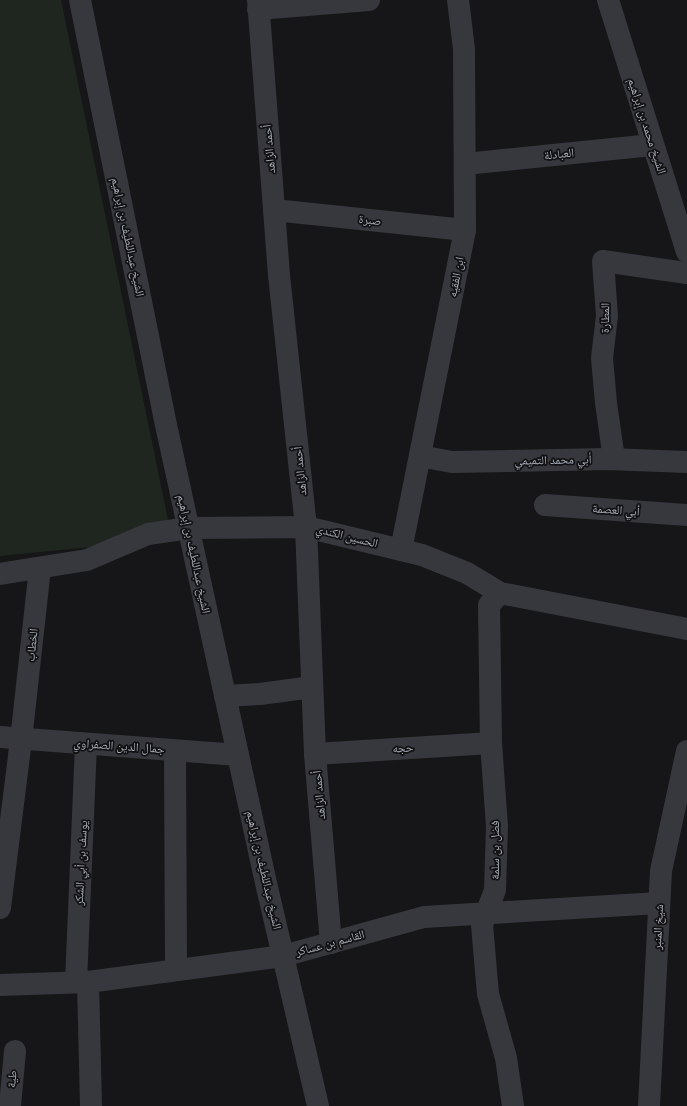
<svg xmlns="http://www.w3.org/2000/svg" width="687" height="1106" viewBox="0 0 687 1106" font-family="'Varela Round','Noto Naskh Arabic',sans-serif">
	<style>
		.green { fill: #1e261f }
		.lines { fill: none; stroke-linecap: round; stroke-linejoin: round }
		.minor { stroke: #37383d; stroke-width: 22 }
		.minor-bridge { stroke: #37383d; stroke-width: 22 }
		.labels { text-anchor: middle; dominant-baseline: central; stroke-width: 3.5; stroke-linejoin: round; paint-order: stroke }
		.street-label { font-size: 12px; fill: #a8adb8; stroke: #111113 }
	</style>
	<rect width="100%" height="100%" fill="#161618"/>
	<path class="green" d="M0,0h61l111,539 -172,17z"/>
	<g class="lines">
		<g class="minor">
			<path d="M80,0l86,425 100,458 52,223"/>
			<path d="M258,0l21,275 27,252 9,227 16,189"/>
			<path d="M608,0l79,252"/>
			<path d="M258,9l111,-9"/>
			<path d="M465,164l187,-19"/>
			<path d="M274,210l191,20"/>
			<path d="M420,456l32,6 155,-3 80,3"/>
			<path d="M614,459l-8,-56 -4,-45 5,-42 -4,-55 84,12"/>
			<path d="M545,505l142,10"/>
			<path d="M401,550l64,-320 -1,-181 -6,-49"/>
			<path d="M0,574l87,-14 61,-26 41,-6 117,-1 116,28 45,18 33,20 187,36"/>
			<path d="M500,593l-11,12 2,138 6,83 -2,64 -13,35 6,69 18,64 7,48"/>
			<path d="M225,696l35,-2 52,-7"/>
			<path d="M23,722l17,-154"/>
			<path d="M0,737l238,18"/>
			<path d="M175,751l1,219"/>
			<path d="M315,754l176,-11"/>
			<path d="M0,908l19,-152"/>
			<path d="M76,982l10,-238"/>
			<path d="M88,982l3,124"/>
			<path d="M0,985l88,-3 195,-26 141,-39 235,-14"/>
			<path d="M10,1106l5,-55"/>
			<path d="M649,1106l12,-235 26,-120"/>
		</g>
		<path class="minor-bridge" d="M19,756l4,-34"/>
	</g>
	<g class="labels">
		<g class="street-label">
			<text transform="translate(647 126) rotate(72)">الشيخ محمد بن إبراهيم</text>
			<text transform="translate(269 149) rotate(-95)">أحمد الزاهد</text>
			<text transform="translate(559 154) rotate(-6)">العبادلة</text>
			<text transform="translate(370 220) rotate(6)">صبرة</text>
			<text transform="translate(128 237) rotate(78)">الشيخ عبداللطيف بن إبراهيم</text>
			<text transform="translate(456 277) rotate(-79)">ابن الفقيه</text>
			<text transform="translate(605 318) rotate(-89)">المطارة</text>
			<text transform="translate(553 460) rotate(-1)">أبي محمد التميمي</text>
			<text transform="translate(300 471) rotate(-96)">أحمد الزاهد</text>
			<text transform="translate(616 510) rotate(4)">أبي العصمة</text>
			<text transform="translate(347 536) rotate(14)">الحسين الكندي</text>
			<text transform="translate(194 554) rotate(78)">الشيخ عبداللطيف بن إبراهيم</text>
			<text transform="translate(32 645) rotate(-84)">الخطاب</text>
			<text transform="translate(119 746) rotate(4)">جمال الدين الصفراوي</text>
			<text transform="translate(403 748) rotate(-3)">حجه</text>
			<text transform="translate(319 795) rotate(-95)">أحمد الزاهد</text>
			<text transform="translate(495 850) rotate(-90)">فضل بن سلمة</text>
			<text transform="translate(81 863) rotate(-87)">يوسف بن أبي الشكر</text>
			<text transform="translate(264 870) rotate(77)">الشيخ عبداللطيف بن إبراهيم</text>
			<text transform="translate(658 927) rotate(-87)">شيخ المنبر</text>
			<text transform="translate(330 943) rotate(-15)">القاسم بن عساكر</text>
			<text transform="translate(12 1079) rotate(-84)">طية</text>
		</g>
	</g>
</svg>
